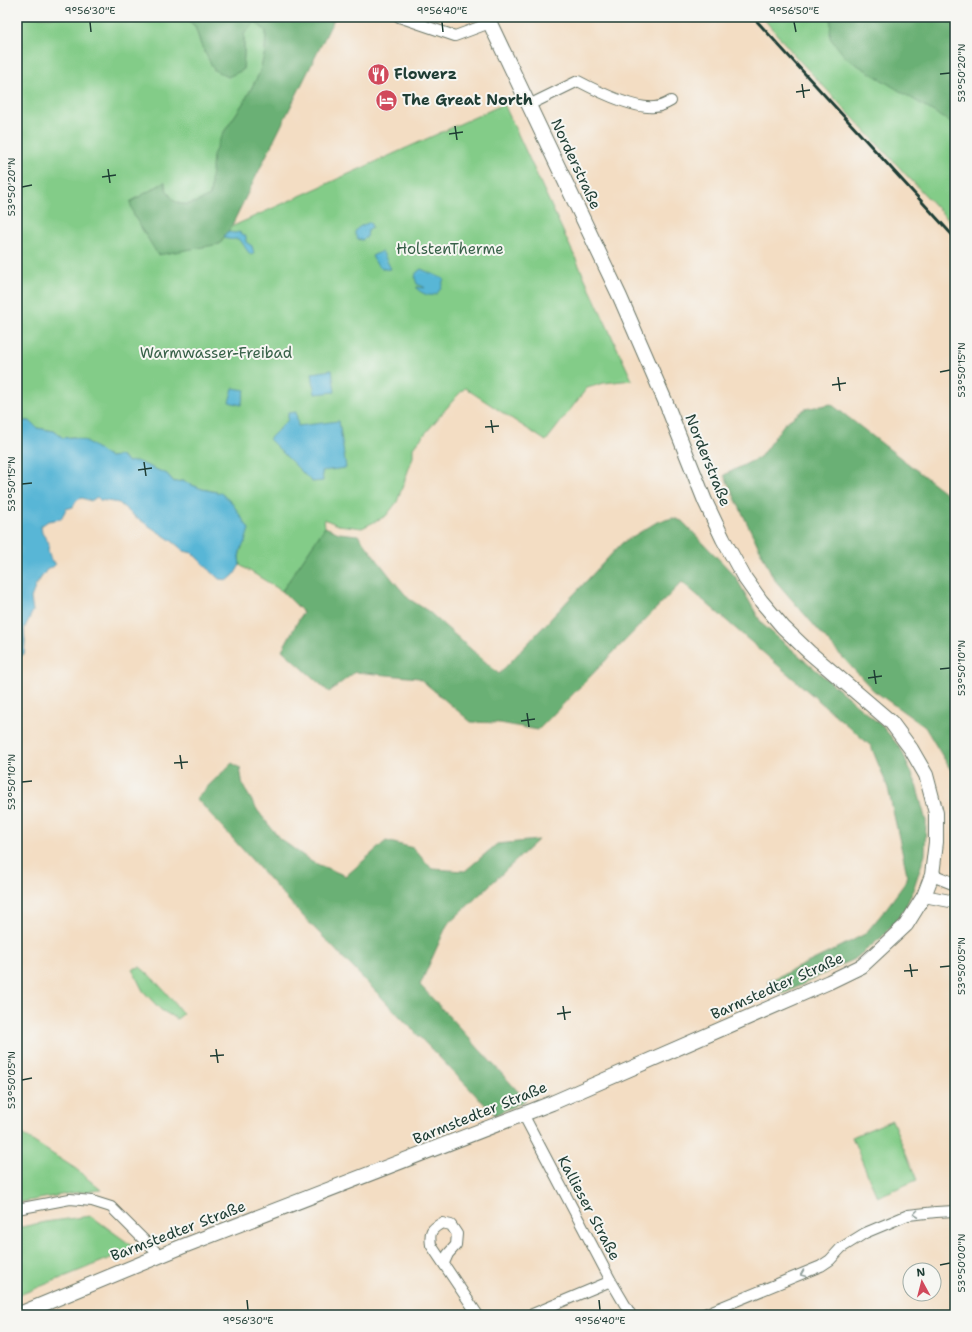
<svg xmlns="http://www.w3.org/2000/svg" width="972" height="1332" viewBox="0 0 972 1332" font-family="'Shantell Sans',sans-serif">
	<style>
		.green { fill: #83cc88; stroke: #51845e }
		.forest { fill: #6ab074; stroke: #447654 }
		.water { fill: #58b6d6; stroke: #3c7a85 }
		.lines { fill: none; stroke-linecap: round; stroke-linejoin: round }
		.minor-casing { stroke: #697566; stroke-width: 12 }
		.tertiary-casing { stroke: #697566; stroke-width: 14 }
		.secondary-casing { stroke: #697566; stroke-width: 16 }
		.minor { stroke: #fff; stroke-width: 10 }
		.tertiary { stroke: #fff; stroke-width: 12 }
		.secondary { stroke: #fff; stroke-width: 14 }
		.rail { stroke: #1f3d34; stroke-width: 3 }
		.oneway { stroke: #8f9e9a }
		.ticks { fill: none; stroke: #1f3d34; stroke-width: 1.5 }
		.labels { text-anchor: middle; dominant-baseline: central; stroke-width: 4; stroke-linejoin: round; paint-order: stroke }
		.poi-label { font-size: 15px; font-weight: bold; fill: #1f3d34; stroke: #f6f6f2; text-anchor: start }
		.street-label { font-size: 15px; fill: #1f3d34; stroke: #f6f6f2 }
		.park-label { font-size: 15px; fill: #386149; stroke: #f6f6f2 }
		.neatline { fill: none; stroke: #1f3d34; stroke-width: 1.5 }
		.ticks-label { font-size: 10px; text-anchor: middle; fill: #1f3d34 }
	</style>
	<rect width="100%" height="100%" fill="#f6f6f2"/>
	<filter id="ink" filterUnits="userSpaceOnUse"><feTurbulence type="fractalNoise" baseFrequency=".025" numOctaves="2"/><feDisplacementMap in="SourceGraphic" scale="8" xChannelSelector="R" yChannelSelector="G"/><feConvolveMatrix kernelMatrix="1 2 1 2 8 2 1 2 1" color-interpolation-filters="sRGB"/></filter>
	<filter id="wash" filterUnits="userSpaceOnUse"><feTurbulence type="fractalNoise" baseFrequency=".012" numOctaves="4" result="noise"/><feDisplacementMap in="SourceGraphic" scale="16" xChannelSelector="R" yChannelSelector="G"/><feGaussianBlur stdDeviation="0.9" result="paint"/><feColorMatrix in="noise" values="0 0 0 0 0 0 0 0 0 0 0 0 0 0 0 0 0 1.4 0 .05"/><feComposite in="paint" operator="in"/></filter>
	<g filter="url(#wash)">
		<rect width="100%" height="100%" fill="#f3ddc3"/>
		<g class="green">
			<path d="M17,17h167l11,9 6,19 42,25 1,-16v-20l11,-12 11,8 -1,22 -6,22 -15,28 -22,33 -11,50 -1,11c-12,5 -29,15 -39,1 -3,-5 -6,-8 -6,-15l-35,20 90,42 11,-17 273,-123 128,276 -28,3 -17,5 -41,53 -81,-53 -9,9 -43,51v9l-16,45 -11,14 -24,12 -24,-3 -14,-6 1,8 -43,64 -42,-26c-2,-10 0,-15 5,-23l-24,-49 -19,-4 -20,-8 -8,1 -7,-8 -39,-12 -8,-6 -11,1 -35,-20 -11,1 -9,-7 -17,-3 -7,-7h-13z"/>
			<path d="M762,17h193v210l-157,-168z"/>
			<path d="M140,967c17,14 30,30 43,47l-6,5 -16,-9 -18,-19 -11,-22z"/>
			<path d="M892,1120l25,60 -40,17 -25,-60z"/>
			<path d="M17,1131l59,38 25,21 -29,3 -55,10z"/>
			<path d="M91,1216l44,32 -118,48v-68l28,-6z"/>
		</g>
		<g class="forest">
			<path d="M184,17h151l-104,210 -11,17 -62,11 -24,-39 -4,-14 35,-20c0,6 2,9 6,15 10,14 26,5 39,-1l3,-41 9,-20 22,-33 15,-28 6,-22 1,-21 -11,-9 -11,12v20l-1,16 -15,7 -14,-7 -13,-25 -6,-19z"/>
			<path d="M831,17h124v108l-109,-67 -16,-20z"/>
			<path d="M831,404l124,96v277l-30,-50 -52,-37 -41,-44 -58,-67 -50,-104 36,-18 25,-34 20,-14z"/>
			<path d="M673,518l9,3 53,55 27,48 121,103 18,22 14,32 11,40 -1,33 -12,36 -9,21 -22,26 -26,21 -73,36 -16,-12 63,-30 35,-18 20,-24 20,-27 2,-9 -19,-86 -17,-42 -189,-164 -144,148 -38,-7 -29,-1 -52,-44 -64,-6 -26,20 -47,-42 21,-38 -21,-21 43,-64 14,6 19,2 34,44 17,20 19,12 71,63 123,-131 35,-21z"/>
			<path d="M232,763l8,5 3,18 15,25 21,27 33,24 34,14 40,-35 27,7 19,21 33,2 32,-27 41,-4 -91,85 -27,60 106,115 -31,15 -196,-203 -103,-114z"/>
		</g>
		<g class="water">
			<path d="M370,222l2,5 -4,3 -1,7 -5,3 -4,-1c-9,-10 4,-13 12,-17z"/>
			<path d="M227,232l8,1 4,-1 7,4v6l6,4 2,7 -2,2c-7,-4 -8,-13 -14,-16 -7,0 -9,2 -14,-3z"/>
			<path d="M382,251l9,18c-11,2 -15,-5 -19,-13z"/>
			<path d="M421,269l23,10c-2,4 -2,9 -5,12 -6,9 -18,2 -23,-3l1,-1 8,1 -1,-1 -7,-3 -2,-6 1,-5z"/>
			<path d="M332,370l3,22 -20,2 -3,-21z"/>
			<path d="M233,388l12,2 -4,15 -12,-3z"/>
			<path d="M296,412l2,14 41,-5 7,47 -24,3 1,10 -11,1 -43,-43 19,-19v-7z"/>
			<path d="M17,421h13l7,7 17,3 9,7 11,-1 12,4 23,16 11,-1 8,6 8,-1 31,13 7,8 8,-1 20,8 19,4 11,10 17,26 -4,13 -4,6 -2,9 1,8 -6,10 -6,5 -9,-1 -27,-26 -8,-2 -12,-10 -38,-25 -15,-13 -19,-3 -3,-3 -6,4 -9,-3 -5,2 -4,7 -7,2 -5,10 -13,2 -7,5 1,7 7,10 -1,7 3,10 5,4 -3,3 -5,1 -12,17 -5,13 2,13 -9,18 1,13 -1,12 -7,5z"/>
		</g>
	</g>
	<g filter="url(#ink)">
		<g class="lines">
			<defs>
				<g id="minor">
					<path d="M399,17l56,19 35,-13"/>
					<path d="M529,105l49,-24c19,10 55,28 76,26 6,0 12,-3 17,-6"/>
					<path d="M523,1114l88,167 20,34"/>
					<path d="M17,1209l53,-10 22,2 19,6 49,49"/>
					<path d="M444,1263l4,-9 8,-9 1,-11 -6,-9 -9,-2c-11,6 -13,9 -11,22l47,70"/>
					<path d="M530,1315l81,-34"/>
					<path d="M702,1315l119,-49 9,-6 11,-12 24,-15 43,-18 28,-3 19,-1"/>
				</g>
				<g id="tertiary">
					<path d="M932,875l23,9"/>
					<path d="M924,896l31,6"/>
				</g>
				<path id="secondary" d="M17,1315l164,-68 371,-144 277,-121 33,-16 44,-41 18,-29 8,-21 4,-33v-29l-10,-38 -15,-26 -20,-27 -82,-70 -26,-25 -22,-26 -17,-24 -21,-38 -18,-38 -39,-98 -46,-106 -133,-280"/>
			</defs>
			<use href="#minor" class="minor-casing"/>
			<use href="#tertiary" class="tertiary-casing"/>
			<use href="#secondary" class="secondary-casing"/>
			<use href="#minor" class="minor"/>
			<use href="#tertiary" class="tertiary"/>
			<use href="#secondary" class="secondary"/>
			<path class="rail" d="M753,17l202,221"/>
		</g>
		<defs><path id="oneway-chevron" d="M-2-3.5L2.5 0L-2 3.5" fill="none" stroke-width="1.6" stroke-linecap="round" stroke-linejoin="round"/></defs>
		<g class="oneway">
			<use href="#oneway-chevron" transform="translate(916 1214) rotate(173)"/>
			<use href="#oneway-chevron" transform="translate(803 1274) rotate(157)"/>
		</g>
	</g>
	<path class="ticks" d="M90,22l1,10M442,22l1,10M794,22l2,10M940,74l10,-1M802,84l2,14M796,92l14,-2M455,126l2,14M449,134l14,-2M108,169l2,14M102,177l14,-2M22,187l10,-2M940,372l10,-2M838,377l2,14M832,385l14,-2M491,420l2,13M485,427l14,-1M144,462l2,14M138,470l14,-2M22,484l10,-1M940,669l10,-1M874,670l2,14M868,678l14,-2M527,713l2,14M521,721l14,-2M180,755l2,14M174,763l14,-1M22,782l10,-1M910,964l2,13M940,967l10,-1M904,971l14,-1M563,1006l2,14M557,1014l14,-2M216,1049l2,14M210,1056l14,-1M22,1080l10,-2M940,1265l10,-2M247,1300l1,10M599,1300l1,10"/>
	<defs>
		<symbol id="restaurant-disc" viewBox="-11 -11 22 22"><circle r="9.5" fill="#d1495b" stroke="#f6f6f2"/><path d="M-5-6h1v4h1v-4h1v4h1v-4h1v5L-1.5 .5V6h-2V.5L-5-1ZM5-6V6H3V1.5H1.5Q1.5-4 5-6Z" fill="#fff"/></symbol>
		<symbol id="hotel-disc" viewBox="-11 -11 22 22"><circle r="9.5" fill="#d1495b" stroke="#f6f6f2"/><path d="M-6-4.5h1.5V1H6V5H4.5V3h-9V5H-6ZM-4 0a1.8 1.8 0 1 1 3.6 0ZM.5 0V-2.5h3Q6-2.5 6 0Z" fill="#fff"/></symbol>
	</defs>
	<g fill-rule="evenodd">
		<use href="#restaurant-disc" x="366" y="62" width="25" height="25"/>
		<use href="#hotel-disc" x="374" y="88" width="25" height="25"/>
	</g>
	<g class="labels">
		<g class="poi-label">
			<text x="394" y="74">Flowerz</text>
			<text x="402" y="100">The Great North</text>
		</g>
		<g class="street-label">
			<text transform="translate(576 164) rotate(65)">Norderstraße</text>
			<text transform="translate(708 460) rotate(68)">Norderstraße</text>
			<text transform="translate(777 986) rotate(-24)">Barmstedter Straße</text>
			<text transform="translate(480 1113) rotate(-22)">Barmstedter Straße</text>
			<text transform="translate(589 1208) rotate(62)">Kallieser Straße</text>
			<text transform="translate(178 1231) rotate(-21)">Barmstedter Straße</text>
		</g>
		<g class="park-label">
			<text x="450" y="249">HolstenTherme</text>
			<text x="216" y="353">Warmwasser-Freibad</text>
		</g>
	</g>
	<rect width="972" height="1332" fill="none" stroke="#f6f6f2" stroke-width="44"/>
	<g transform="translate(922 1282) rotate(353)"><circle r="19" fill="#f6f6f2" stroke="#a0aca6"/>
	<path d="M0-3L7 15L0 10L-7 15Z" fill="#d1495b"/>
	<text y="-6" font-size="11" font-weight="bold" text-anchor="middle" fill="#1f3d34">N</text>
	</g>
	<rect x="22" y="22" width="928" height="1288" class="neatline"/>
	<g class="ticks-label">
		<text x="90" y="14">9°56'30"E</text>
		<text x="442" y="14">9°56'40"E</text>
		<text x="794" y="14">9°56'50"E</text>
		<text transform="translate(961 73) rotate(-90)" y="4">53°50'20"N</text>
		<text transform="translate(11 187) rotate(-90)" y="4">53°50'20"N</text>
		<text transform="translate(961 370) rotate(-90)" y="4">53°50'15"N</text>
		<text transform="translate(11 484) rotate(-90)" y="4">53°50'15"N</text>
		<text transform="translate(961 668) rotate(-90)" y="4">53°50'10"N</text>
		<text transform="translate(11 782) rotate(-90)" y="4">53°50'10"N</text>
		<text transform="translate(961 966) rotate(-90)" y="4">53°50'05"N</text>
		<text transform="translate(11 1080) rotate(-90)" y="4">53°50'05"N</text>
		<text transform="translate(961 1263) rotate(-90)" y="4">53°50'00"N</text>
		<text x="248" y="1324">9°56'30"E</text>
		<text x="600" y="1324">9°56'40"E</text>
	</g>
</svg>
